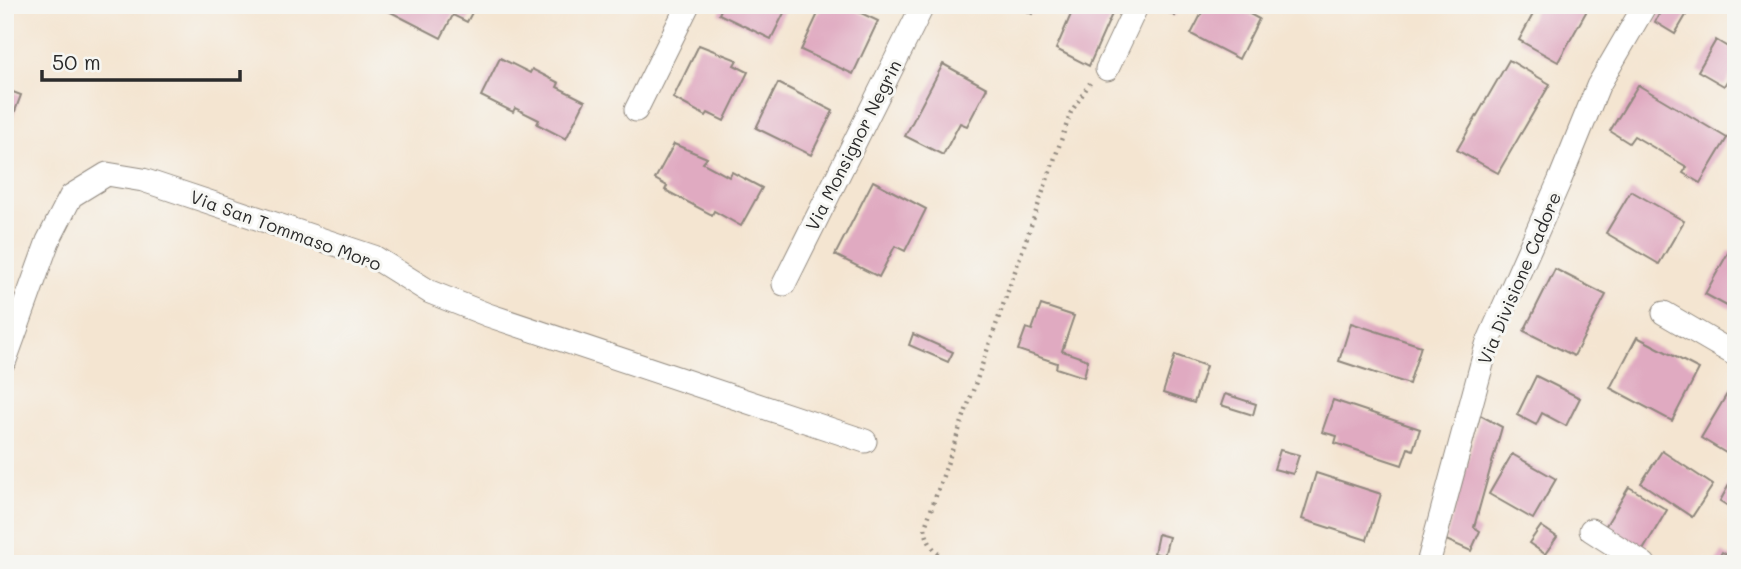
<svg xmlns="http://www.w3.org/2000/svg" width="1741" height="569" viewBox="0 0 1741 569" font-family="Mali,sans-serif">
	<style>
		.building { fill: #e0aac1 }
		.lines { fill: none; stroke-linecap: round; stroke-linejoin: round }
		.street-casing { stroke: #90887e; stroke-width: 25 }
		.path { stroke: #90887e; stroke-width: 4.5; stroke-dasharray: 2 5; stroke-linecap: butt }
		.street { stroke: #fff; stroke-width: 23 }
		.labels { text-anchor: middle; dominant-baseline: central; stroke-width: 6; stroke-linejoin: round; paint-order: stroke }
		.street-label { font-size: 18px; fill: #2b2b2b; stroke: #f6f6f2 }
	</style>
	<rect width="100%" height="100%" fill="#f6f6f2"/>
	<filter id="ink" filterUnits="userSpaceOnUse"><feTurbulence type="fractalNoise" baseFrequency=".0143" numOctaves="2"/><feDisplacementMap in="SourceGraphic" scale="14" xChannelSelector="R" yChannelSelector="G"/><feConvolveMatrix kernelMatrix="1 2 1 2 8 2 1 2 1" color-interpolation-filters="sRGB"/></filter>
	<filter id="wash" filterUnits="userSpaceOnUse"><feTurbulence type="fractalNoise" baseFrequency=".00686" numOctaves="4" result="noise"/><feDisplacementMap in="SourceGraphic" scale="28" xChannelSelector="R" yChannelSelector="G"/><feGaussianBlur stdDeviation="1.57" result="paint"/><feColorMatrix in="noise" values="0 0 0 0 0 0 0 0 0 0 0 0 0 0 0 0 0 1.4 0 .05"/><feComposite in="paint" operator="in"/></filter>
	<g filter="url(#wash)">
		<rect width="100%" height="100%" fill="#f4e5d1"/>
		<g id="blocks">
			<g class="building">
				<path d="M377,5h99l-9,17 -14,-7 -12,23z"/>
				<path d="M723,5h65l-17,34 -52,-25z"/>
				<path d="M822,5h22l34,16 -25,53 -52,-24z"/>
				<path d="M1015,5h22l-5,9z"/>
				<path d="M1075,5h41l-27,61 -33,-17z"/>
				<path d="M1154,5h26l-5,11z"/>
				<path d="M1206,5h27l26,14 -20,40 -48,-25z"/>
				<path d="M1538,5h52l-32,57 -39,-22z"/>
				<path d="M1664,5h28l-17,29 -20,-12z"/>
				<path d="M1716,40l20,12v15l-12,19 -26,-15z"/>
				<path d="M699,45l38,15 -3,5 14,7 -24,49 -16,-8 -2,3 -33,-18z"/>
				<path d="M500,58l30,15 2,-4 27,14 -2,4 28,14 -19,38 -29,-15 2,-4 -24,-12 -2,4 -32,-16z"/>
				<path d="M1509,60l41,24 -52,89 -41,-23z"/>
				<path d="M943,64l44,24 -20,38 -7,-3 -17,32 -38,-19z"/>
				<path d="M778,83l55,28 -22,44 -55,-27z"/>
				<path d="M1638,85l89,53 -27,45 -17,-10 4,-6 -53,-31 -5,7 -19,-12z"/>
				<path d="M5,89l16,6 -15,40h-1z"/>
				<path d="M674,144l33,14 -4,5 26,14 3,-5 30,16 -21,38 -27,-15 -2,4 -47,-25 2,-4 -12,-7z"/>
				<path d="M873,181l53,28 -21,42 -10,-5 -16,31 -44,-22z"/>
				<path d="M1631,191l53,30 -25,43 -53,-31z"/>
				<path d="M1729,251l7,3v57l-31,-17z"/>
				<path d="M1555,269l51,26 -32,61 -50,-25z"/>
				<path d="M1041,305l33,11 -12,35 26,9 -4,17 -28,-9 1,-5 -39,-13 8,-22 6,2z"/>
				<path d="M1351,323l70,23 -12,38 -70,-23z"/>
				<path d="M913,334l40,18 -5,10 -39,-17z"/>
				<path d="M1637,337l62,32 -27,52 -62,-33z"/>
				<path d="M1175,355l31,11 -12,37 -31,-10z"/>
				<path d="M1536,376l44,22 -14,28 -24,-13 -6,12 -19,-10z"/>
				<path d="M1730,389l6,3v67l-35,-21z"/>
				<path d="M1225,394l31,10 -3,11 -32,-10z"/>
				<path d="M1333,400l87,29 -7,21 -5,-2 -6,17 -67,-22 2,-7 -15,-4z"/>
				<path d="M1480,415l22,12 -28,100 6,4 -9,20 -25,-11z"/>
				<path d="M1280,450l19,5 -6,19 -19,-5z"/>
				<path d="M1662,451l51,34 -21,32 -51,-34z"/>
				<path d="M1512,454l44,25 -23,40 -44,-25z"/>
				<path d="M1316,473l65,21 -14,46 -65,-21z"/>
				<path d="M1730,483l6,3v25l-16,-10z"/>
				<path d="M1629,487l38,23 -24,40 -38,-23z"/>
				<path d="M1541,526l16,11 -12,17 -16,-11z"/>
				<path d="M1158,534l11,3 -5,19 -10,-3z"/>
				<path d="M1722,552l14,8v4h-21z"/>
			</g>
		</g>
	</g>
	<g filter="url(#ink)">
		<use href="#blocks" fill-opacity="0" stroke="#90887e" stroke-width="2"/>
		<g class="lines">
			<defs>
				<g id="street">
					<path d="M1107,69l30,-64"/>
					<path d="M636,110l52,-105"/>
					<path d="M784,284l139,-279"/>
					<path d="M1664,313l72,42"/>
					<path d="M5,360l43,-119 23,-45 36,-22 36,6 231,77 56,35 58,23 377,126"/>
					<path d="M1591,530l53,34"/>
					<path d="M1428,564l59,-219 72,-163 39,-96 47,-81"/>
				</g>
			</defs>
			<use href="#street" class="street-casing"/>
			<path class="path" d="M957,564c-18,-6 -30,-18 -32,-37l146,-415 19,-29"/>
			<use href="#street" class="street"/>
		</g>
	</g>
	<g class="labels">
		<g class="street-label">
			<text transform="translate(853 145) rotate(-63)">Via Monsignor Negrin</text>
			<text transform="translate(286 230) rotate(20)">Via San Tommaso Moro</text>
			<text transform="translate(1519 278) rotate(-67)">Via Divisione Cadore</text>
		</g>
	</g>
	<rect width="1741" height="569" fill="none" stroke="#f6f6f2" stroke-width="28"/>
	<path d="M42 70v10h198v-10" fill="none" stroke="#2b2b2b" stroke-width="3.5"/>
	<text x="52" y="70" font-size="21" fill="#2b2b2b" stroke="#f6f6f2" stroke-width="5" paint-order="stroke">50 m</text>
</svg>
